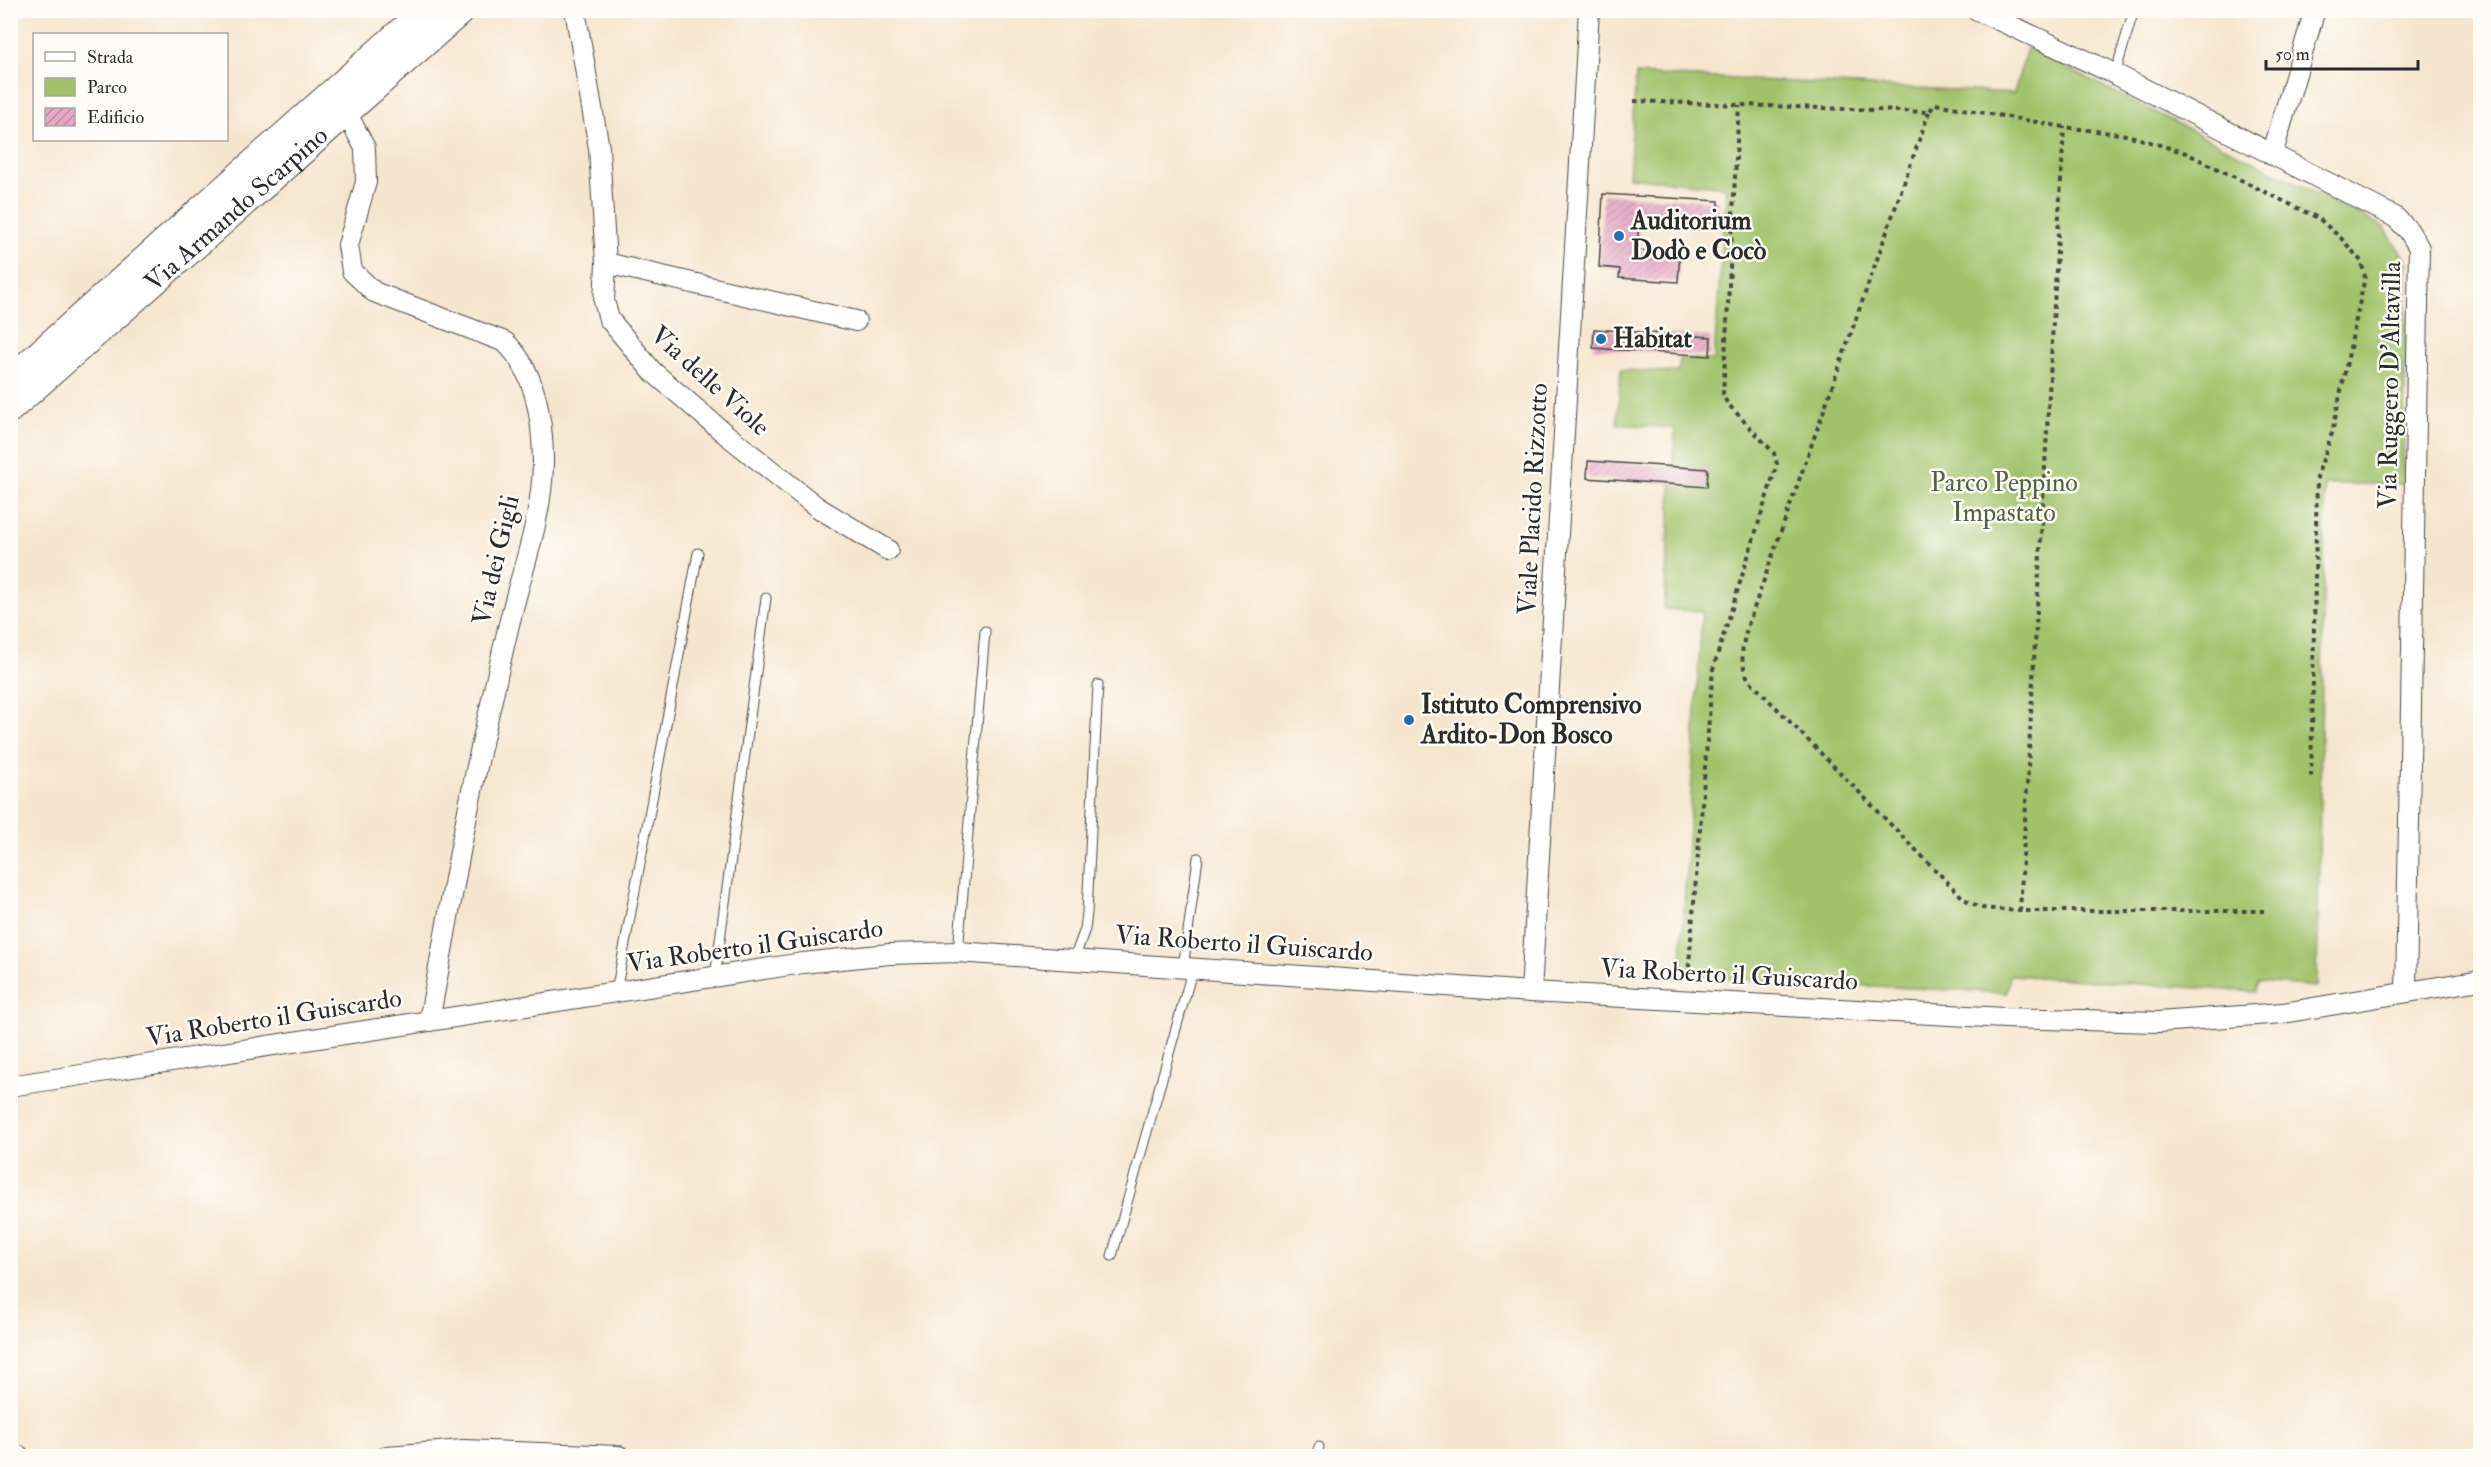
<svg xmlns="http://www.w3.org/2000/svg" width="2491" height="1467" viewBox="0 0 2491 1467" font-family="'IM FELL Double Pica',serif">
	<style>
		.park { fill: #a1c26b; stroke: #66764b; stroke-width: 1.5 }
		.building { fill: url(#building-hatch) }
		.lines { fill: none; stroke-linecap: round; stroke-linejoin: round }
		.lane-casing { stroke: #494743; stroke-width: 11 }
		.street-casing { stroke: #494743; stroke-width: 22 }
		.secondary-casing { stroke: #494743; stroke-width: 29 }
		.path { stroke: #494743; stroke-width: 4; stroke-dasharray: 4.5 4.5; stroke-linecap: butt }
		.lane { stroke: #fff; stroke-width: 9 }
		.street { stroke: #fff; stroke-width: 20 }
		.secondary { stroke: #fff; stroke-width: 27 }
		.poi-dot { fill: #1f6fb2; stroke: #fdfcf7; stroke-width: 2 }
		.labels { text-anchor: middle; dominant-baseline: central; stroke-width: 5; stroke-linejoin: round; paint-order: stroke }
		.street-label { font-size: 26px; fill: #2b2b2b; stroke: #fdfcf7 }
		.poi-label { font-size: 26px; font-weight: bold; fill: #2b2b2b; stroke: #fdfcf7; text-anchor: start }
		.park-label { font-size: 26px; fill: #546041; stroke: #fdfcf7 }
	</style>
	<defs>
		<pattern id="building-hatch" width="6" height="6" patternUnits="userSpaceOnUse" patternTransform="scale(1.5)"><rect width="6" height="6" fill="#e8a7c7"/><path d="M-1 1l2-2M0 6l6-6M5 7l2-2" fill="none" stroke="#bc88a2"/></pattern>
	</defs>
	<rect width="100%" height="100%" fill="#fdfcf7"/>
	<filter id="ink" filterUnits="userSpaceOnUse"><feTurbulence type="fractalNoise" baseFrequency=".0167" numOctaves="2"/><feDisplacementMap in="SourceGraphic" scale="12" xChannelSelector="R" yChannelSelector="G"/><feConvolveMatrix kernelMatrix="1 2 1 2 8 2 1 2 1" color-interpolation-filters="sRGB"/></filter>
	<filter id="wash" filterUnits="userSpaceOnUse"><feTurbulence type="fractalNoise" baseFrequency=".008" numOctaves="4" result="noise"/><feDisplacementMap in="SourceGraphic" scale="24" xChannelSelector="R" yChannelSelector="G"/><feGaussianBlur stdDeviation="1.35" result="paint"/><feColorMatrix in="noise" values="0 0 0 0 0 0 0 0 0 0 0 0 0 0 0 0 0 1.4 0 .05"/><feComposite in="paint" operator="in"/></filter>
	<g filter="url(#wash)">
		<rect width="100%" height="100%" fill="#f6e5ce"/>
		<path class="park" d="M2027,48l357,179 23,35 -4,222h-78l-8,503 -59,-5 -3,10 -245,-17 -3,18 -327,-17 22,-365 -38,-2 11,-181 -58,-4 4,-54 57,2 2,-13 34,1 12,-173 -97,-10 7,-103 378,19z"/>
		<g id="blocks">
			<g class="building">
				<path d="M1603,194l116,7 -1,21 -79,-5 -2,33 43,3 -2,29 -59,-4 1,-9 -21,-2z"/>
				<path d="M1594,329l117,8 -1,19 -117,-8z"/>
				<path d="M1588,461l120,8 -1,18 -120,-9z"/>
			</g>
		</g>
	</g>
	<g filter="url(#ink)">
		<use href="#blocks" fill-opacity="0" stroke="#494743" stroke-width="1.5"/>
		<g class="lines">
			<defs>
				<g id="lane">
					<path d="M2115,74l19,-64"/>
					<path d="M958,952l27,-321"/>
					<path d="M1074,959l11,-30 2,-16 11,-228"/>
					<path d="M1183,968l15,-110"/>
					<path d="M715,977l51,-379"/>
					<path d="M616,992l82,-439"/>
					<path d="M1112,1256l81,-288"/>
					<path d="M1316,1456l3,-9"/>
				</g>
				<g id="street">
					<path d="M575,10l24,138 7,115 -2,38 5,18 43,52 71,61 94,75 71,43"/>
					<path d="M1977,10l138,64 280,143 14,14 10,17 -13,744"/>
					<path d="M346,112l19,36 1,34 -18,63 4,26 22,21 131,50c32,30 38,80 38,122 -1,45 -14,86 -26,129 -10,37 -18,74 -26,111 -25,104 -42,212 -62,317"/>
					<path d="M2272,155l43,-145"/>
					<path d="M606,263l250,58"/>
					<path d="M1531,992l58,-982"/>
					<path d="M10,1086l793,-123 86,-9 69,-2 573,40 474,26 153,4 125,-9 197,-33"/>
					<path d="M10,1454l9,2"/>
					<path d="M387,1456l76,-6 156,6"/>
				</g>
				<g id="secondary">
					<path d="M10,380l415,-370"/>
					<path id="s1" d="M10,409l452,-399"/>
				</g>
			</defs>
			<use href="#lane" class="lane-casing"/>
			<use href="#street" class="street-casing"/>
			<use href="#secondary" class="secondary-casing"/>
			<g class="path">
				<path d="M1634,101l295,11 6,-8 129,23 63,8 59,18 132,65 23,20 20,23 4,16 -33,156 -15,44 -6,304"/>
				<path d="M1929,112l-181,513c-6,21 -9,33 0,54l216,220 17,9 39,3h244"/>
				<path d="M2020,911l44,-784"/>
				<path d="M1688,976l25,-307 64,-205 -3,-11 -47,-50 -4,-9 16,-289"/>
			</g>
			<use href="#lane" class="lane"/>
			<use href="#street" class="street"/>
			<use href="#secondary" class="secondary"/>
		</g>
	</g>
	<g class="poi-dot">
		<circle cx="1619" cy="236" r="6"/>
		<circle cx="1601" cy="339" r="6"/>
		<circle cx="1409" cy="720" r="6"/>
	</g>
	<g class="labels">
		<g class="street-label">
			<text stroke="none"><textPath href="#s1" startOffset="302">Via Armando Scarpino</textPath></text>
			<text transform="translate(710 381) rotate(42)">Via delle Viole</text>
			<text transform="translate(2390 385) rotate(-89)">Via Ruggero D'Altavilla</text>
			<text transform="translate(1533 499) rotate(-87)">Viale Placido Rizzotto</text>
			<text transform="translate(496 560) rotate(-77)">Via dei Gigli</text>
			<text transform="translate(1244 944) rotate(4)">Via Roberto il Guiscardo</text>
			<text transform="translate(755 946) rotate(-8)">Via Roberto il Guiscardo</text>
			<text transform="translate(1729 975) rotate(3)">Via Roberto il Guiscardo</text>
			<text transform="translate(274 1018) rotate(-9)">Via Roberto il Guiscardo</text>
		</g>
		<g class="poi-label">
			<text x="1631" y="221">Auditorium<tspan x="1631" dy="30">Dodò e Cocò</tspan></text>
			<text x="1613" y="339">Habitat</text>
			<text x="1421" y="705">Istituto Comprensivo<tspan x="1421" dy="30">Ardito-Don Bosco</tspan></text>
		</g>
		<g class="park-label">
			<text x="2004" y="483">Parco Peppino<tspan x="2004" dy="30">Impastato</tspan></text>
		</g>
	</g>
	<rect width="2491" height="1467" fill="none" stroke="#fdfcf7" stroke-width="36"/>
	<rect x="33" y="33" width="195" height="108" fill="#fdfcf7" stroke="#a9a8a5" stroke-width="1.5"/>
	<rect x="45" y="52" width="30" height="9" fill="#ffffff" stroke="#a9a8a5" stroke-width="1.5"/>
	<text x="87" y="63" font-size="18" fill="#2b2b2b">Strada</text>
	<rect x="45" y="78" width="30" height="18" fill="#a1c26b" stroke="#a9a8a5" stroke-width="1.5"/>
	<text x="87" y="93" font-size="18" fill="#2b2b2b">Parco</text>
	<rect x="45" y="108" width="30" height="18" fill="url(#building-hatch)" stroke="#a9a8a5" stroke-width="1.5"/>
	<text x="87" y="123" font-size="18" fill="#2b2b2b">Edificio</text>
	<path d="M2266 60v9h152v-9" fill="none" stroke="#2b2b2b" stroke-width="3"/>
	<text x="2275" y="60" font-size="18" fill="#2b2b2b" stroke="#fdfcf7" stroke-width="4.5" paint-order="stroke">50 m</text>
</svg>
